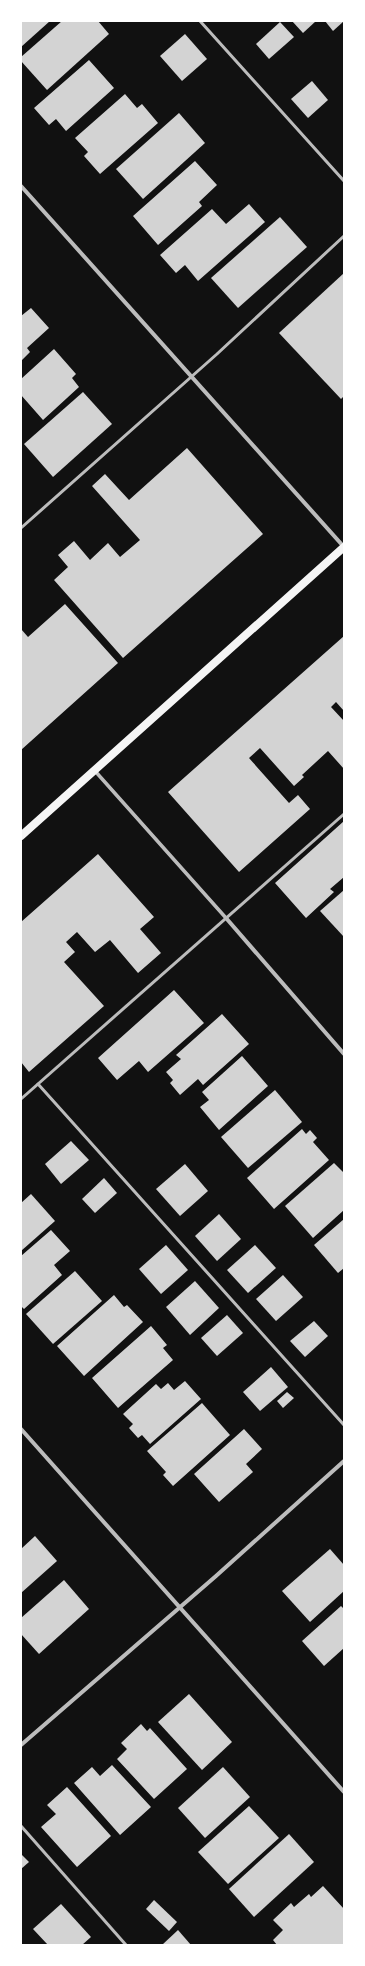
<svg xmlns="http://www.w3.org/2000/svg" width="365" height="1966" viewBox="0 0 365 1966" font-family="'Noto Sans',sans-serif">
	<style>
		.building { fill: #d3d3d3 }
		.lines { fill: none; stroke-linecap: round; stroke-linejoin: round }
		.service { stroke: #bcbcbc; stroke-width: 3 }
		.pedestrian { stroke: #bcbcbc; stroke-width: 3.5 }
		.minor { stroke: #bcbcbc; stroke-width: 4 }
		.secondary { stroke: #f5f5f5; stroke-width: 8 }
	</style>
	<rect width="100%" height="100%" fill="#111"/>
	<g class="building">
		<path d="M21,21h29l-29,26z"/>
		<path d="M62,21h36l11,13 -62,56 -26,-29v-4z"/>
		<path d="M292,21h24l-13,12z"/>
		<path d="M325,21h19l-11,10z"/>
		<path d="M280,22l14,15 -25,22 -13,-15z"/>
		<path d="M185,34l22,25 -25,22 -22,-25z"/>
		<path d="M89,60l25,28 -48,43 -10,-12 -7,6 -15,-17z"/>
		<path d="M312,81l16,19 -20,18 -17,-19z"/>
		<path d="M125,94l12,14 5,-4 16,19 -58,51 -16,-18 4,-4 -13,-14z"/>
		<path d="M179,113l26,30 -62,56 -27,-30z"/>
		<path d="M195,161l22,24 -18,17 3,4 -44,39 -25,-29z"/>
		<path d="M249,204l16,18 -67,59 -13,-16 -9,8 -16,-18 52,-46 14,15z"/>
		<path d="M280,217l27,30 -69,61 -27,-30z"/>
		<path d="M344,273v123l-3,3 -62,-66z"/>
		<path d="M31,308l18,20 -22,20 3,4 -9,9v-45z"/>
		<path d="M54,349l22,25 -4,4 7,9 -36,33 -22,-25v-16z"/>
		<path d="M83,392l29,32 -59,53 -29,-33z"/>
		<path d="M187,448l76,86 -140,124 -69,-78 14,-13 -10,-12 16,-14 16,19 18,-17 12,14 20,-17 -48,-54 13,-12 24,26z"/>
		<path d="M65,604l53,59 -97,87v-121l7,8z"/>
		<path d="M344,636v75l-8,-9 -5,5 13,14v48l-16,-18 -26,24 2,2 -10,9 -34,-38 -11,10 40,45 9,-8 12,14 -71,63 -71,-80z"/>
		<path d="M344,821v56l-14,12 4,3 -28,26 -31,-35z"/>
		<path d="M98,854l56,63 -14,12 21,24 -23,20 -28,-33 -15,12 -18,-20 -11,10 9,10 -11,10 40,44 -75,66 -8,-10v-140z"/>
		<path d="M344,890v47l-24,-26z"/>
		<path d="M174,990l30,33 -56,49 -9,-11 -22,19 -19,-22z"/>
		<path d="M222,1014l27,30 -46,41 -5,-6 -18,16 -10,-12 3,-3 -7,-8 15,-13 -5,-4z"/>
		<path d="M242,1056l26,30 -49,44 -19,-23 9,-7 -7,-8z"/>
		<path d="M275,1090l27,32 -54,46 -27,-31z"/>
		<path d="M302,1129l4,5 4,-4 7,8 -4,4 16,18 -55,49 -27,-31z"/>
		<path d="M71,1141l18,19 -28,24 -16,-20z"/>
		<path d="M334,1163l10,10v37l-31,28 -28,-32z"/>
		<path d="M185,1164l23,27 -28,25 -24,-27z"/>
		<path d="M104,1178l13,15 -22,20 -13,-14z"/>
		<path d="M31,1194l24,27 -34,30v-48z"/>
		<path d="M219,1214l22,25 -24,22 -22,-25z"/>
		<path d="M344,1219v49l-6,5 -24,-28z"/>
		<path d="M51,1230l19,21 -16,14 8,10 -38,34 -3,-3v-50z"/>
		<path d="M166,1245l22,25 -27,24 -22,-25z"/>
		<path d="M255,1245l21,23 -28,25 -21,-23z"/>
		<path d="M75,1271l27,30 -49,43 -27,-30z"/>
		<path d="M283,1275l20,22 -27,24 -20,-22z"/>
		<path d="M195,1281l24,27 -29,27 -24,-28z"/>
		<path d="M114,1295l10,12 3,-2 16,17 -59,54 -27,-30z"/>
		<path d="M227,1315l16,18 -26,23 -16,-18z"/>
		<path d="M314,1321l14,15 -23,21 -15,-16z"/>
		<path d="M151,1326l16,19 -4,3 10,12 -55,48 -26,-30z"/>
		<path d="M271,1367l17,20 -28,24 -17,-19z"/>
		<path d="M185,1381l16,18 -51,45 -8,-9 -4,3 -9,-10 4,-4 -10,-10 33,-30 5,5 7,-6 6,7z"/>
		<path d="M287,1392l7,6 -11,10 -6,-7z"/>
		<path d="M202,1403l28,32 -57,51 -10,-11 3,-3 -19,-21z"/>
		<path d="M244,1429l18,20 -16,15 7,8 -34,30 -25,-28z"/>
		<path d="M35,1536l22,25 -36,32v-44z"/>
		<path d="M330,1549l14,16v26l-34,31 -28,-31z"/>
		<path d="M64,1580l25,29 -50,45 -18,-20v-16z"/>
		<path d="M341,1606l3,3v39l-20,18 -22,-25z"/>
		<path d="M189,1694l43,48 -30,28 -44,-48z"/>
		<path d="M141,1724l6,7 3,-3 37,41 -33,30 -37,-40 10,-10 -6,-6z"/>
		<path d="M112,1765l39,42 -31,28 -46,-52 18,-16 8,9z"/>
		<path d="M223,1767l27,30 -45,41 -27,-30z"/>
		<path d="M67,1787l44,49 -34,31 -36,-40 15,-13 -9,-9z"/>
		<path d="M249,1806l30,32 -51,46 -30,-32z"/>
		<path d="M289,1834l25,28 -60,55 -25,-28z"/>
		<path d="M21,1854l8,8 -8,7z"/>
		<path d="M323,1886l21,23v36h-67l-4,-5 10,-10 -10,-10 18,-17 3,4 15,-13 2,3z"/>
		<path d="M154,1900l23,22 -8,9 -23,-22z"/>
		<path d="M61,1904l30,33 -9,8h-34l-15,-16z"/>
		<path d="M178,1930l13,15h-29z"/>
	</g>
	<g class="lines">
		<g class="service">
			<path d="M200,21l144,160"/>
			<path d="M21,528l196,-174 127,-118"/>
			<path d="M38,1084l306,341"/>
			<path d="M21,1099l323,-285"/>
			<path d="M21,1826l105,119"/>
		</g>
		<path class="pedestrian" d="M95,771l131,147"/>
		<g class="minor">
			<path d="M21,186l323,361"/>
			<path d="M226,918l118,136"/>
			<path d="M21,1429l323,363"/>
			<path d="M21,1745l195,-169 128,-115"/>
		</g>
		<path class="secondary" d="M21,836l323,-289"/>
	</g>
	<rect width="365" height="1966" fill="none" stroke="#ffffff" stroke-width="44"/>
</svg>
